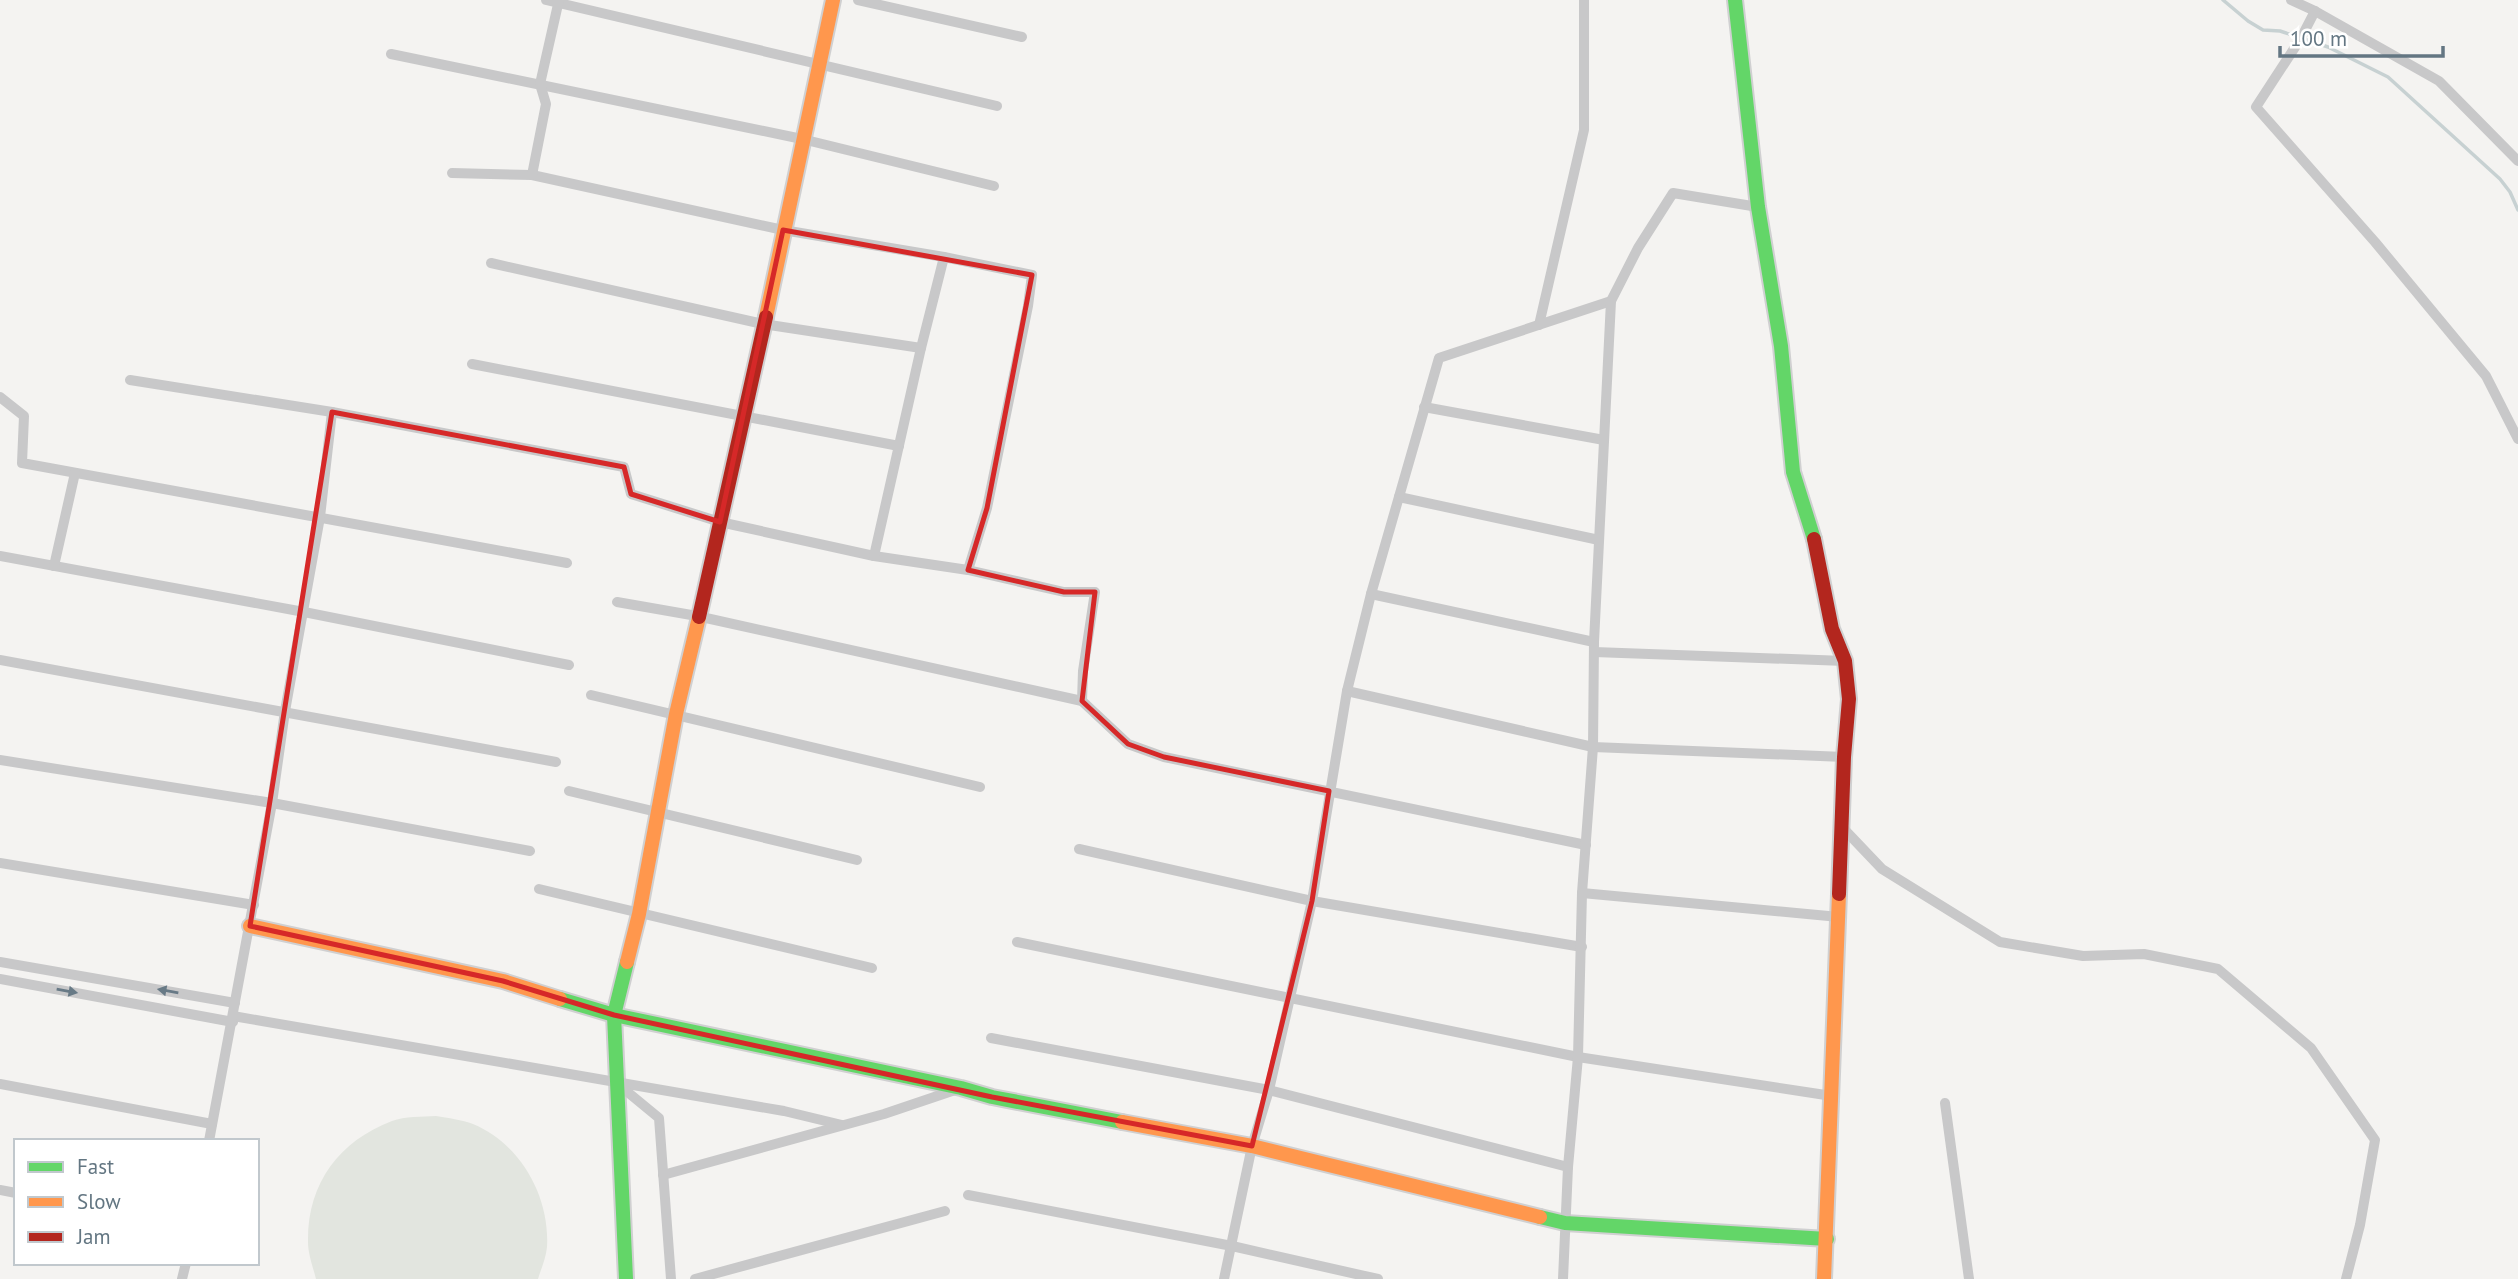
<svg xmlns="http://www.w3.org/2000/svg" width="2518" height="1279" viewBox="0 0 2518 1279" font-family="'PT Sans',sans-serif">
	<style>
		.pitch { fill: #e2e5df }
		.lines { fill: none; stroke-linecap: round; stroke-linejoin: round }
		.stream { stroke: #c7d1d2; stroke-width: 3.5 }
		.fast-casing { stroke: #d0d0d1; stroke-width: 18 }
		.slow-casing { stroke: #d0d0d1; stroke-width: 18 }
		.jam-casing { stroke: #d0d0d1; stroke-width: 18 }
		.street { stroke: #c8c8c9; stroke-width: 10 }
		.fast { stroke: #63d668; stroke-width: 14 }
		.slow { stroke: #ff974d; stroke-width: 14 }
		.jam { stroke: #b3261e; stroke-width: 14 }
		.oneway { fill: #687a86 }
		.marked { fill: none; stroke: #d62828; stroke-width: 5; stroke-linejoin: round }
	</style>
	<rect width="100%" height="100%" fill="#f4f3f1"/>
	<path class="pitch" d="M436,1116c12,2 26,4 37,8 48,20 77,73 74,123 -1,11 -6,22 -9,32h-222c-3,-12 -8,-25 -8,-37 -1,-58 31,-101 84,-121 13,-5 30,-4 44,-5z"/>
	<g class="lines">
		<path class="stream" d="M2223,0l25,21 15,9 17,1 48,16 60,30 112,102 10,13 8,18"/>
		<defs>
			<g id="fast">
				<path d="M1735,0l23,207 23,139 12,126 21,67"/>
				<path d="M560,999l54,16 347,73 31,9 130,25"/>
				<path d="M1540,1217l25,6 262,16"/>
				<path d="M626,1279l-12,-264 13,-53"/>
			</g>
			<g id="slow">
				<path d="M766,317l67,-317"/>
				<path d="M250,926l253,55 57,18"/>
				<path d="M627,962l12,-48 37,-200 23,-97"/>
				<path d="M1122,1122l130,24 288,71"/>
				<path d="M1824,1279l15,-385"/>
			</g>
			<g id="jam">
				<path d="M1814,539l18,90 13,32 4,38 -5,58 -5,137"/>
				<path d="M699,617l67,-300"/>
			</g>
		</defs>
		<use href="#fast" class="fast-casing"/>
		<use href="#slow" class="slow-casing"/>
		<use href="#jam" class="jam-casing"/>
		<g class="street">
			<path d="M546,0l451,106"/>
			<path d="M858,0l164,37"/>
			<path d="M2291,0l24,11 124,70 79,80"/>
			<path d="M2315,11l-14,27 -45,69 119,135 111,134 32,63"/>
			<path d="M391,54l411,85 192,47"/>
			<path d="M452,173l80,2 251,55 161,27 88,18 -4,31 -41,202 -19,62"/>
			<path d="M532,175l14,-71 -6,-20 19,-84"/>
			<path d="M491,263l272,61 158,24"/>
			<path d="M1539,325l45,-195v-130"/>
			<path d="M472,364l427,82"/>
			<path d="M130,380l202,32 292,55 7,27 89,28 154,34 94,14 96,22h31l-12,79 -1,30"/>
			<path d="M0,397l24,19 -2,47 545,100"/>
			<path d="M1424,407l180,33"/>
			<path d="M1399,497l200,43"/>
			<path d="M0,556l304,56 265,53"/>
			<path d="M874,556l47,-208 23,-91"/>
			<path d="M54,566l21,-93"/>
			<path d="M1371,594l223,48"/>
			<path d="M617,602l80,14 385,85 46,43 36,13 422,88"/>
			<path d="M1594,652l251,9"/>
			<path d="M0,660l556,102"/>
			<path d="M1347,691l246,56 251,10"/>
			<path d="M591,695l389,92"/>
			<path d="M0,760l272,43 258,48"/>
			<path d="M569,791l288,69"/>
			<path d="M1842,827l40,42 118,73 83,14 61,-2 74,15 93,79 64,92 -15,85 -14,54"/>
			<path d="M1079,849l233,52 270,46"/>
			<path d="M0,863l254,42"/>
			<path d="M539,889l333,79"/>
			<path d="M1582,893l257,24"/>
			<path d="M1017,942l561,115 254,39"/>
			<path d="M0,962l235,41"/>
			<path d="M0,979l233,43"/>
			<path d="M233,1016l551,95 58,14"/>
			<path d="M991,1038l278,52 299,77"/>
			<path d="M0,1084l212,40"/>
			<path d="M619,1085l40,33 12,161"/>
			<path d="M1945,1103l24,176"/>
			<path d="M209,1141l63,-338 13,-92 35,-194 12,-105"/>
			<path d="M663,1175l221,-61 77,-26"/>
			<path d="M0,1190l16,3"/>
			<path d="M968,1195l264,51 146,33"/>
			<path d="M182,1279l4,-16"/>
			<path d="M695,1279l250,-68"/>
			<path d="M1224,1279l28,-133 17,-56 43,-189 35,-210 24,-97 68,-236 172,-57"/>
			<path d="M1563,1279l5,-112 10,-110 4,-164 11,-146 1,-105 17,-341 27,-53 35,-55 85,14"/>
		</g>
		<use href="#fast" class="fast"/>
		<use href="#slow" class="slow"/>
		<use href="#jam" class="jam"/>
	</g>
	<defs><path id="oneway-solid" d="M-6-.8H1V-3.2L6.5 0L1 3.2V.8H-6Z" transform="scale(1.75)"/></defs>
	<g class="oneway">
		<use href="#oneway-solid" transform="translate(67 991) rotate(10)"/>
		<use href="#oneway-solid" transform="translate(168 991) rotate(-170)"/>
	</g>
	<path class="marked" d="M783,230l249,45 -45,233 -19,62 96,22h31l-13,109 46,43 36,13 165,34 -17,110 -60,245 -260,-49 -378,-82 -111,-34 -253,-55 82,-514 292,55 7,27 89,28z"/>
	<rect x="14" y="1139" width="245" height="126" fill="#ffffff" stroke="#c1c8cd" stroke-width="2"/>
	<rect x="28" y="1162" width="35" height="10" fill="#63d668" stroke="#c1c8cd" stroke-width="2"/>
	<text x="77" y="1174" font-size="21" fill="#637682">Fast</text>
	<rect x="28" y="1197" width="35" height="10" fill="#ff974d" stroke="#c1c8cd" stroke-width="2"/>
	<text x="77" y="1209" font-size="21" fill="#637682">Slow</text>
	<rect x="28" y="1232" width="35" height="10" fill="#b3261e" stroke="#c1c8cd" stroke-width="2"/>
	<text x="77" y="1244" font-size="21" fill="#637682">Jam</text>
	<path d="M2280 46v10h163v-10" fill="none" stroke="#637682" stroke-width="3.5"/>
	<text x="2290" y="46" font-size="21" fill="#637682" stroke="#ffffff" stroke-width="5" paint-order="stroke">100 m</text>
</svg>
